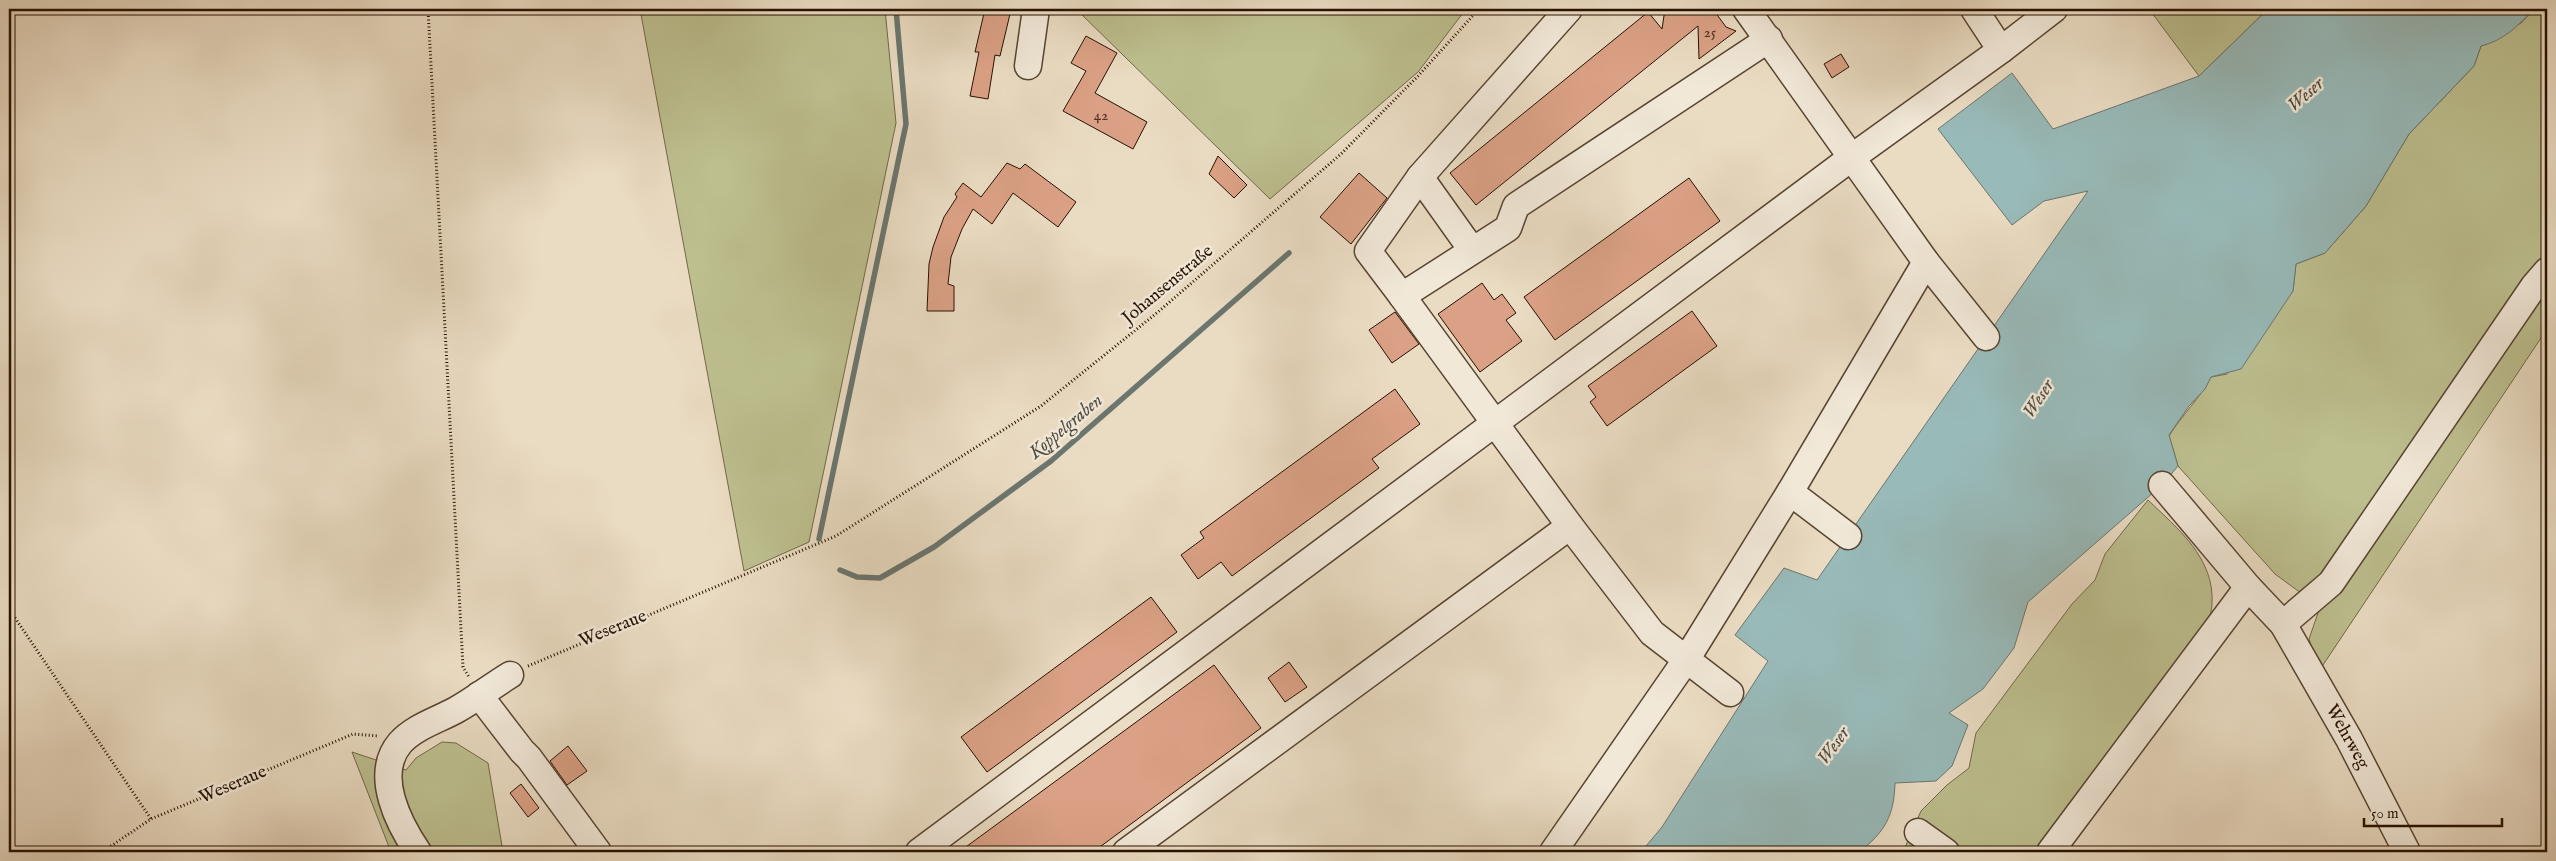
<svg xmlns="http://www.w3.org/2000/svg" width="2556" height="861" viewBox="0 0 2556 861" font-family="'IM FELL English',serif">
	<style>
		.green { fill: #bdbf8f; stroke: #726848 }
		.water { fill: #98bab9; stroke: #6b766f }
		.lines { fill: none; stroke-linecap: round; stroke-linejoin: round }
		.stream { stroke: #6b766f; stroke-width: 5.5 }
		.building { fill: #dba186; stroke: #281101 }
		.minor-casing { stroke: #584432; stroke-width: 29 }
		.path { stroke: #281101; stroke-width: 3; stroke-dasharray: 1 2.5; stroke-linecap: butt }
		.minor { stroke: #f1e8d8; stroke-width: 26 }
		.labels { text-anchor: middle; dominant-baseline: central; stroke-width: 5; stroke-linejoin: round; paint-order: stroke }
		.number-label { font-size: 15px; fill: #553522 }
		.street-label { font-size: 18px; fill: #281101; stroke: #f1e8d8 }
		.water-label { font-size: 19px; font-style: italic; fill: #4f4c41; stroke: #f1e8d8 }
	</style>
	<rect width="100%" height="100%" fill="#eadcc3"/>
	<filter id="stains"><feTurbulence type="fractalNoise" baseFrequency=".004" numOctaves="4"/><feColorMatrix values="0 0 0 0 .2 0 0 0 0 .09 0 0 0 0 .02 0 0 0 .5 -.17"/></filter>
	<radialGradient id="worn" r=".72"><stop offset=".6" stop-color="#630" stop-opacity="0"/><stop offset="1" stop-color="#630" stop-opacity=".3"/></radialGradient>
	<g class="green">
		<path d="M640,9h245l11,114 -87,419 -65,29z"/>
		<path d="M1076,9h390l-48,63 -148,127z"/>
		<path d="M2149,9h119l-69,67z"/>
		<path d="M2534,9h13v320l-228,342 -10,-32 11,-32 -45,-33 -97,-108 -9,-30c13,-21 31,-38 42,-59l16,-3 66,-83 3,-27 29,-11 41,-47 43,-72 65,-68 7,-20 40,-23z"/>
		<path d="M2148,500c29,28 67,58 64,104 0,10 -7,23 -10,33l-161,215h-138l18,-41 26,-26 22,-17 7,-35 96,-129 23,-24 10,-26z"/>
		<path d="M442,742l14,1 32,20 15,89h-112l-39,-100 54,18 10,-12z"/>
	</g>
	<path class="water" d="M2268,9h266c-15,16 -31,32 -53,37l-7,20 -65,68 -43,72 -41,47 -29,11 -3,27 -52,78 -30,8 -6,12 -16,17 -20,29 9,31 -16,19 -134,117 -14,46 -31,41 -34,24 19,12 -16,41 -16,15 -41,2c-1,33 -10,49 -36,69h-218l21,-25 106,-166 -33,-26 49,-67 33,12 271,-389 -44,10 -32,24 -74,-96 74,-56 41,56 146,-53z"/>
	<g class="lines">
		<g class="stream">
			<path d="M819,539l87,-415 -10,-115"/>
			<path d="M840,570l17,7 23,1 54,-31 117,-86 238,-208"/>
		</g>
	</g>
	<g class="building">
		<path d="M985,9l25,5 -10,42 -5,-1 -7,44 -18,-3 9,-44h-4z"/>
		<path d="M1665,9h54l-4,3 11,15 10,4 -37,28 -1,-33 -222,179 -26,-32 198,-161 14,17z"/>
		<path d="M1086,36l31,17 -22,40 52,29 -14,27 -70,-38 23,-40 -15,-8z"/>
		<path d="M1841,54l8,13 -17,11 -8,-14z"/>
		<path d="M1218,156l29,29 -13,13 -25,-24z"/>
		<path d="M1007,163l13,6 5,-5 51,38 -18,25 -45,-34 -21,31 -19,-15 -11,20 -11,28 -3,27 6,2v25h-27l2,-47 4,-17 11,-30 13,-20 -2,-3 8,-11 18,14z"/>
		<path d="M1359,173l28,25 -36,46 -31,-27z"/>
		<path d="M1689,178l31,43 -165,119 -31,-43z"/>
		<path d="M1482,283l12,17 8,-6 14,19 -10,7 16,21 -42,31 -42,-58z"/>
		<path d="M1692,311l25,35 -110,80 -17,-24 6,-5 -8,-11z"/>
		<path d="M1395,312l24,32 -27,19 -23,-33z"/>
		<path d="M1395,389l25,35 -48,35 7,9 -147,108 -11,-14 -23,17 -17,-24 23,-17 -4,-6z"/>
		<path d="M1151,597l26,35 -190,140 -26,-35z"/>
		<path d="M1289,662l18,25 -22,15 -17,-24z"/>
		<path d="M1214,665l47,63 -168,124h-134z"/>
		<path d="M568,746l19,25 -20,14 -17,-24z"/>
		<path d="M521,784l18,24 -11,9 -18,-24z"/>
	</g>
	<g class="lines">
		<defs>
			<g id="minor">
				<path d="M2001,50l53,-41"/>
				<path d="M1028,66l8,-57"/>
				<path d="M1420,177l52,73"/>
				<path d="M1926,262l60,75"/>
				<path d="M1402,296l-34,-45 52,-74 149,-168"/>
				<path d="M2162,485l86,102 35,37 66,115 58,113"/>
				<path d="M1790,492l58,44"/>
				<path d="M2283,624l48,-41 203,-297 13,-15"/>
				<path d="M1730,693l-78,-60 -82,-107 -168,-230 106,-68 8,-22 253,-167"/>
				<path d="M479,695l43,56 7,7 69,94"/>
				<path d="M1918,832l28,20"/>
				<path d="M418,852c-19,-28 -45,-77 -18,-109 14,-16 38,-23 56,-33 18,-10 36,-24 54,-35"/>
				<path d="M919,852l932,-694 150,-108 -27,-41"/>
				<path d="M1126,852l444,-326"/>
				<path d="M1553,852l133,-192 104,-168 136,-230 -180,-253"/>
				<path d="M2050,852l198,-265"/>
			</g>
		</defs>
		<use href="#minor" class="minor-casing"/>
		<g class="path">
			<path d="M428,9l35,658 6,10"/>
			<path d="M9,609l142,210"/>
			<path d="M528,666l308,-130 205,-130 117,-94 183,-158 77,-78 61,-67"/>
			<path d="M102,852l49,-33 202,-85 25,2"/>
		</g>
		<use href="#minor" class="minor"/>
	</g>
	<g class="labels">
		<g class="number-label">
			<text x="1710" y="32">25</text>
			<text x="1101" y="115">42</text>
		</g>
		<g class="street-label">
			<text transform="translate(1168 285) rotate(-40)">Johansenstraße</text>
			<text transform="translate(613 629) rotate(-22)">Weseraue</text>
			<text transform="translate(2347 737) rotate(61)">Wehrweg</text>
			<text transform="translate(233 785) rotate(-23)">Weseraue</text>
		</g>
		<g class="water-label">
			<text transform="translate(2306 95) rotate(-41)">Weser</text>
			<text transform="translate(2039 399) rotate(-57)">Weser</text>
			<text transform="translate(1066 427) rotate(-40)">Koppelgraben</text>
			<text transform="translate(1834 746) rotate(-54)">Weser</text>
		</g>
	</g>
	<rect width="2556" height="861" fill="none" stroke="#eadcc3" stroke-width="30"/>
	<rect x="10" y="10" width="2536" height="841" fill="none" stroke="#281101" stroke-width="2.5"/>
	<rect x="15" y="15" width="2526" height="831" fill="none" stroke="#281101"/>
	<path d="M2364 818v8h138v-8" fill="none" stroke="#281101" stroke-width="2.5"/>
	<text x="2371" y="818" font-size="15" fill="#281101" stroke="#f1e8d8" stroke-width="4" paint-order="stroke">50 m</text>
	<rect width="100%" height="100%" filter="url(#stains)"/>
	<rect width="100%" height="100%" fill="url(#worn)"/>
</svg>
